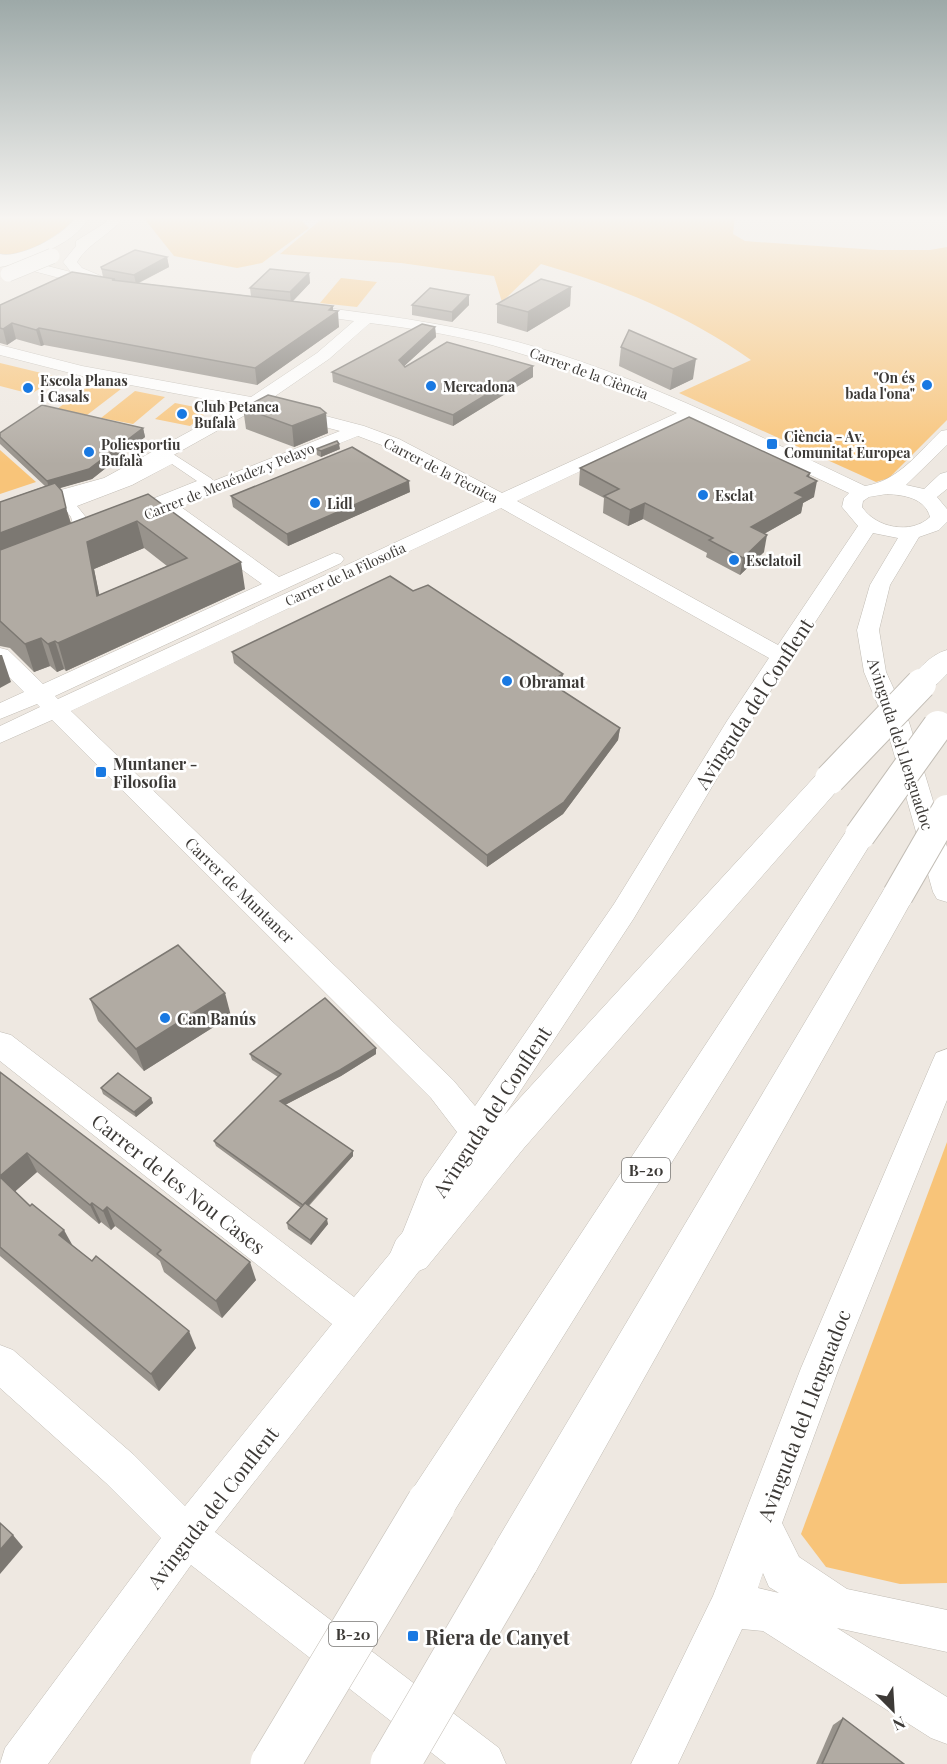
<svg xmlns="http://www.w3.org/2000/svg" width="947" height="1764" viewBox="0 0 947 1764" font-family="'Playfair Display',serif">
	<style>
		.green { fill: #f8c479 }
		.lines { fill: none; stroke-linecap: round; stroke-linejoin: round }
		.pedestrian-casing { stroke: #c1bcb4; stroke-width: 1 }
		.minor-casing { stroke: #c1bcb4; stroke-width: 1 }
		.motorway-casing { stroke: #c1bcb4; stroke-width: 1 }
		.pedestrian { fill: #fff; fill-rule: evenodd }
		.minor { fill: #fff; fill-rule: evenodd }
		.motorway { fill: #fff; fill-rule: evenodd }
		.minor-bridge-casing { stroke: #c1bcb4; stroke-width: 16; stroke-linecap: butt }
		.motorway-bridge-far1-casing { stroke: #c1bcb4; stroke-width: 32; stroke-linecap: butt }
		.motorway-bridge-casing { stroke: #c1bcb4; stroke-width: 50; stroke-linecap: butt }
		.minor-bridge { stroke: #fff; stroke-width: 15 }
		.motorway-bridge-far1 { stroke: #fff; stroke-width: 30 }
		.motorway-bridge { stroke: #fff; stroke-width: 49 }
		.wall { fill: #98938c; fill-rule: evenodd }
		.shaded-wall { fill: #7c7872 }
		.building { fill: #b1aba3; stroke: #7c7872; stroke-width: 1.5; fill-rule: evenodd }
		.poi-dot { fill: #1979e2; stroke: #fff; stroke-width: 2 }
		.labels { text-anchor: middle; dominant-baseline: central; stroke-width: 5; stroke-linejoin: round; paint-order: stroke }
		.far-street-label { font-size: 14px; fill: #3d3a37; stroke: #fff }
		.far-poi-label { font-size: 14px; font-weight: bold; fill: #3d3a37; stroke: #fff; text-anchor: start }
		.shield { fill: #fff; stroke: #777573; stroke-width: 1.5 }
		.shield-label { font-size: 15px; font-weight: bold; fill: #3d3a37 }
		.poi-label { font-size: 16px; font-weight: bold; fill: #3d3a37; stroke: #fff; text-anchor: start }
		.street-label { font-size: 16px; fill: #3d3a37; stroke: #fff }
		.near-street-label { font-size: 20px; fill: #3d3a37; stroke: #fff }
		.near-poi-label { font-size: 20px; font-weight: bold; fill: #3d3a37; stroke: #fff; text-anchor: start }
	</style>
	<rect width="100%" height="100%" fill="#eee8e1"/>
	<g class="green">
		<path d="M0,217h78c-22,20 -47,37 -78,39z"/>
		<path d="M143,217h155l11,11 -47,35 -25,5 -63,-12z"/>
		<path d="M324,217h411l-2,17 12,7 12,1 121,8h52l17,-3v173l-58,58 -13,4 -197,-89 72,-33c-65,-46 -135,-74 -210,-96l-39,38 -8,-26 -93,-13 -121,-9z"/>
		<path d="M341,278l36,4 -20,25 -37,-4z"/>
		<path d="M0,363l58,14 -27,17 -31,-8z"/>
		<path d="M91,384l30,5 -34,26 -30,-6z"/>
		<path d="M135,391l30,6 -32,27 -32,-6z"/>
		<path d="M175,403l35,7 -20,16 -35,-7z"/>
		<path d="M0,450l36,32 -36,12z"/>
		<path d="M947,1142v441l-47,1 -74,-17 -25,-33z"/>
	</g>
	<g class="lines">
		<defs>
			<path id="pedestrian" d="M173,454l39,25 2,3 -2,3 -126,50h-10l-5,-18 -10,-13 2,-3 59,-22zM172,464l25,17 -110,44 -2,-9 -8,-10 55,-21z"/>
			<g id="minor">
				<path d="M75,217h14c-13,24 -41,34 -65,43l47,12 -8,-10 13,-16v-5l29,-18 4,-6h14c-12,18 -35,26 -46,45l5,6 19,8 4,8 -2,3 -5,1 -88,-23 -10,2v-13c19,5 66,-19 75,-37z"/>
				<path d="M303,305c72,9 144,18 215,37 120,33 234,91 347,144 33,-5 53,-33 76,-55l6,-1v15l-41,40 18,4 16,-15 7,-2v17l-10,8 10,12v13l-8,8 -20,7 -29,48 -11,45 7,42 23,50 38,125v55l-10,-3 -4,-7 -48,-170 -21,-50 -7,-42 13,-45 28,-47 -25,-5 -122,188 -117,197 -184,280 -27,68 -208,266 284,216 7,16h-60l-255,-199 -143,199h-48l5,-16 156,-210 -55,-55 -106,-95v-43l13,5 121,105 51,51 147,-182 -332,-263v-29l11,3 343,262 44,-53 26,-65 33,-47 -26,-34 -379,-378 -52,23v-17l40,-19 -3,-3 -37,15v-16l24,-11 -24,-24v-20l8,2 35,34 219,-100 -97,-70 -26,10h-14l-3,-4 3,-4 215,-85 -84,-22 -138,77 -118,33v-12l104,-29 134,-73 -156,-29 -82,-21v-10l82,21 169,31 66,-44 37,-32 -56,-8 -3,-3zM370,323c46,6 94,13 139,27 57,17 113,39 168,63l-175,80 -103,-54 -35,-13 -96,-25 61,-42zM691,419l158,74 -5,5 -2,9 16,19 -80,119 -261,-144zM358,436l29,11 100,53 -429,199 -3,-3 286,-133 3,-4 -3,-4 -7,-2 -55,24 -98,-70zM887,494c17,1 38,4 43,23 -19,18 -54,11 -68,-10l1,-6 6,-4zM501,508l268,150 -42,63 -113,183 -139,202 -22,-26 -382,-369z"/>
				<path d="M947,1049v51l-108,268 -57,155 17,34 48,32 100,21v42l-110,-24 110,69v47l-16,-6 -168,-107 -21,-2 -64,135h-47l82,-168 88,-228 131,-306 4,-9zM763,1573l6,14 10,6 -21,-5z"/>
			</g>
			<g id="motorway">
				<path d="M947,650v24c-12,12 -18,21 -36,16l-4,-6c9,-13 24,-30 40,-34z"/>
				<path d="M830,769l11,3 4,7 -4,7 -317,362 -98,120 -15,6 -15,-6 -6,-14 6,-14 100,-116 323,-352z"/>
				<path d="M860,824l11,3 5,8 -5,8 -423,678 -17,7 -17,-7 -7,-17 7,-17 435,-660z"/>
				<path d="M898,883l12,3 5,9 -383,683 -18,7 -18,-7 -7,-18 7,-18 390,-656z"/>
			</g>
		</defs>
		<use href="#pedestrian" class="pedestrian-casing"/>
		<use href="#minor" class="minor-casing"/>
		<use href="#motorway" class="motorway-casing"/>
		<use href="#pedestrian" class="pedestrian"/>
		<use href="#minor" class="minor"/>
		<use href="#motorway" class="motorway"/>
		<defs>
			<path id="minor-bridge" d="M8,274l44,-18"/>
			<g id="motorway-bridge-far1">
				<path d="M830,779l91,-95"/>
				<path d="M860,835l78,-109"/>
				<path d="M898,895l49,-85"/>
			</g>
			<g id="motorway-bridge">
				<path d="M275,1764l156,-260"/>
				<path d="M395,1764l119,-204"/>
			</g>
		</defs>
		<use href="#minor-bridge" class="minor-bridge-casing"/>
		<use href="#motorway-bridge-far1" class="motorway-bridge-far1-casing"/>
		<use href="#motorway-bridge" class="motorway-bridge-casing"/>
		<use href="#minor-bridge" class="minor-bridge"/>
		<use href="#motorway-bridge-far1" class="motorway-bridge-far1"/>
		<use href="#motorway-bridge" class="motorway-bridge"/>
	</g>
	<g class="wall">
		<path d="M167,257l2,10 -30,16 112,13 -1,-8 59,-15 1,10 -17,18 40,5v5l6,16 -82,58 -213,-40 -3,1 -25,-7 -9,6 -7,-2v-38l103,-28 -2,-10z"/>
		<path d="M571,287l-1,19 -43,26 -30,-9v-19z"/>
		<path d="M469,295v10l-17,17 -40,-7v-10z"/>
		<path d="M435,327l1,10 -32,29h129v11l-80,49 -120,-44 -1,-10z"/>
		<path d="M629,330l64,49 -23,11 -51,-24 2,-19z"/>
		<path d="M243,408l85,25 -34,14 -48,-18z"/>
		<path d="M143,428l2,9 -53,42 -33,9 12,35 77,-29 97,95 -179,82 -2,-2 -7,3 -7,-6 -16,6 -24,-24 -10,-2v-144l45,-16 -45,-42v-11zM144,548l23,18 -68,29 -5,-26z"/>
		<path d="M316,449h24l-19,8 -4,-2z"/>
		<path d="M580,468l229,9 5,20 -11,6 -2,10 -37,21v18l-24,23 -34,-18 1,-4 -64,-34 -15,7 -25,-13 1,-15 -25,-13z"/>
		<path d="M410,492l-122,54 -55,-39 -2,-11z"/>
		<path d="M413,591l150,83 -1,12 -4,2 62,40 -2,12 -55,74 -76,53 -253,-204 -2,-11z"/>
		<path d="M90,999l141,17 -87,55 -46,-50z"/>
		<path d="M250,1054h126l-35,22 -56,29 68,46v5l-44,50 19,18 -17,21 -23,-16 -1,-6 14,-15 -85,-62 -2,-5 64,-64 -26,-17z"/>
		<path d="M0,1072l256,208 -34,38 -58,-46 -4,-11 -45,-35 -4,4 -10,-8 -2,2 -62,-52 -22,19 58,55 123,102 -37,43 -159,-135z"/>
		<path d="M101,1088l50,10 2,5 -17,14 -33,-23z"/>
		<path d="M843,1718l61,46h-88l17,-39z"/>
	</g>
	<g class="shaded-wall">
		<path d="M167,257l2,10 -33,17 -2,-9z"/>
		<path d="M309,273l1,10 -19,20 -1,-11z"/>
		<path d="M571,287l-1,19 -43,26 1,-20z"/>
		<path d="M469,295v10l-17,17v-10z"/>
		<path d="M333,306v9l5,-4 1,16 -82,58 -2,-17 74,-58z"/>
		<path d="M12,323l4,16 -9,6 -4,-16z"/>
		<path d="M435,327l1,10 -36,33 -1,-10z"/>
		<path d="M39,328l5,17 -3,1 -5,-16z"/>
		<path d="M696,359l-3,20 -23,11 3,-21z"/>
		<path d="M533,366v11l-80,49v-11z"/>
		<path d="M326,413l2,20 -34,14 -2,-21z"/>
		<path d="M143,428l2,9 -53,42 -42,12 -3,-10z"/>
		<path d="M339,444l1,5 -19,8v-6z"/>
		<path d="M810,473l-3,13 10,-5 -3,16 -11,6 -2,10 -53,30 3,-16 44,-34 12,-17z"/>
		<path d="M409,481l1,11 -122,54 -1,-12z"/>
		<path d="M645,503l-2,16 -15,7 2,-16z"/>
		<path d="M66,508l8,26 -74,30v-31z"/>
		<path d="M137,521l7,27 -50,21 11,53 136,-60 4,27 -179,82 -8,-28 39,-47 -10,-54z"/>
		<path d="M767,535l-3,17 -24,23 3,-17z"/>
		<path d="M41,638l9,28 -16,6 -9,-28z"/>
		<path d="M55,641l9,28 -7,3 -9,-28z"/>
		<path d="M0,655h2l9,27 -11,6z"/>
		<path d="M563,674l-1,12 -14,8 1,-12z"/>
		<path d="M620,728l-2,12 -55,74 -76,53v-12z"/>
		<path d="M225,993l6,23 -87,55 -8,-22z"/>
		<path d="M376,1048v6l-35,22 -60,31 -1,-6z"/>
		<path d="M151,1098l2,5 -17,14 -2,-5z"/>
		<path d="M353,1151v5l-49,54 -1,-5z"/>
		<path d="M27,1153l10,19 -27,24 -10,-18v-2z"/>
		<path d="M92,1203l9,19 -2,2 -9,-19z"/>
		<path d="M107,1207l8,19 -4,4 -8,-19z"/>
		<path d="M327,1219l1,5 -17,21 -1,-5z"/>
		<path d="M64,1230l10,18 -15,-13z"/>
		<path d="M250,1262l6,18 -34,38 -6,-17z"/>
		<path d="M189,1331l7,17 -37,43 -8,-17z"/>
		<path d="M13,1535l10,12 -23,27v-24z"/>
	</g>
	<g class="building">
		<path d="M135,250l32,7 -33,18 -32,-6 -1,-2z"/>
		<path d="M270,269l39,4 -19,19 -40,-4z"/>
		<path d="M72,272l43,7 -3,1 221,26 -4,4 9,1 -83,57 -216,-40 -3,2 -24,-7 -9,6 -3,-1v-23z"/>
		<path d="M541,279l30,8 -43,25 -31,-8z"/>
		<path d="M430,288l39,7 -17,17 -40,-7z"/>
		<path d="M422,324l13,3 -36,33 6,7 42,-25 86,24 -80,49 -121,-43z"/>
		<path d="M629,330l67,29 -23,10 -52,-22z"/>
		<path d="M268,395l52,13 6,5 -34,13 -49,-18z"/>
		<path d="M42,405l101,23 -54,41 -42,12 -47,-44v-4z"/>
		<path d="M689,417l121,56 -3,3 10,5 -22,12 9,4 -53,30 16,8 -24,23 -34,-18 4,-2 -68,-35 -15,7 -26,-14 15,-7 -39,-21z"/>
		<path d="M337,441l2,3 -18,7 -5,-2z"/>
		<path d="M352,447l57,34 -122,53 -56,-38z"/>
		<path d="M55,483l7,8 4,17 -66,25v-31z"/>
		<path d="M148,494l93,68 -183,81 -3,-2 -7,3 -7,-6 -16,6 -25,-23v-71zM137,521l50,37 -90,38 -10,-54z"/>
		<path d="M390,576l23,15 15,-6 135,89 -14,8 71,46 -56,74 -77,53 -255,-203z"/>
		<path d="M178,945l47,48 -89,56 -46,-50z"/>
		<path d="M325,998l51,50 -36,22 -60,31 73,50 -50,54 -89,-64 67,-67 -31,-20z"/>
		<path d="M0,1072l250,190 -34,39 -59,-47 4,-4 -54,-43 -4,4 -11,-8 -2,2 -63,-52 -27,23z"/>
		<path d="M118,1073l33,25 -17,14 -33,-24z"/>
		<path d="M0,1177l30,29 2,-2 32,26 -5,5 33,26 4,-5 93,75 -38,43 -151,-127z"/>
		<path d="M305,1203l22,16 -17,21 -23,-17z"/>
		<path d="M0,1523l13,12 -13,15z"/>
		<path d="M843,1718l61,46h-82z"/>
	</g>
	<linearGradient id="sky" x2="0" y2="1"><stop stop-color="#9da9a8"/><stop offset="0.47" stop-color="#f7f5f2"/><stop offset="1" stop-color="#f7f5f2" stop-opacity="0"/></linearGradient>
	<rect width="947" height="464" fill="url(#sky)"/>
	<g class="poi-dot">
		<circle cx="927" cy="385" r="6"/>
		<circle cx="431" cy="386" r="6"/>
		<circle cx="28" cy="388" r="6"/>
		<circle cx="182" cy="414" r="6"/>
		<rect x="766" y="438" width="12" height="12" rx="3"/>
		<circle cx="89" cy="452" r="6"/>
		<circle cx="703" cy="495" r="6"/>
		<circle cx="315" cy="503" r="6"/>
		<circle cx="734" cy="560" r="6"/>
		<circle cx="507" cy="681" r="6"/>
		<rect x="95" y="766" width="12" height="12" rx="3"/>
		<circle cx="165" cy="1018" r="6"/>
		<rect x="407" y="1630" width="12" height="12" rx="3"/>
	</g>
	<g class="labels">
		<g class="far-street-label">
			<text transform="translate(589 373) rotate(20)">Carrer de la Ciència</text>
			<text transform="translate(441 470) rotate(27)">Carrer de la Tècnica</text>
			<text transform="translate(229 481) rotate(-22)">Carrer de Menéndez y Pelayo</text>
			<text transform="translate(345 574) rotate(-25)">Carrer de la Filosofia</text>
		</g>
		<g class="far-poi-label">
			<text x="915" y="377" text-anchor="end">"On és<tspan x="915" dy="16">bada l'ona"</tspan></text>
			<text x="40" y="380">Escola Planas<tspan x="40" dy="16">i Casals</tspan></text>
			<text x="443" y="386">Mercadona</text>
			<text x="194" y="406">Club Petanca<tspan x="194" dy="16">Bufalà</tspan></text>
			<text x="784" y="436">Ciència - Av.<tspan x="784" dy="16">Comunitat Europea</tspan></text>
			<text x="101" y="444">Poliesportiu<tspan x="101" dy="16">Bufalà</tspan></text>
			<text x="715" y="495">Esclat</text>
			<text x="327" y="503">Lidl</text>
			<text x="746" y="560">Esclatoil</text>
		</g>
		<g class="shield">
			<rect x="622" y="1158" width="48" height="24" rx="4.5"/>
			<rect x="329" y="1622" width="48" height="24" rx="4.5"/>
		</g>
		<g class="shield-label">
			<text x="646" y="1170">B-20</text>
			<text x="353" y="1634">B-20</text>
		</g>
		<g class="poi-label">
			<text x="519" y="681">Obramat</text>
			<text x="113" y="763">Muntaner -<tspan x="113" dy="18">Filosofia</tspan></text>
			<text x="177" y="1018">Can Banús</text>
		</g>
		<g class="street-label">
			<text transform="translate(901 744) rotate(72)">Avinguda del Llenguadoc</text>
			<text transform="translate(240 890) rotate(44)">Carrer de Muntaner</text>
		</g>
		<g class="near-street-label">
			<text transform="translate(753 703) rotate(-57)">Avinguda del Conflent</text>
			<text transform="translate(491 1111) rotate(-57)">Avinguda del Conflent</text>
			<text transform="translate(179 1183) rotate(38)">Carrer de les Nou Cases</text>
			<text transform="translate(803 1415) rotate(-69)">Avinguda del Llenguadoc</text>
			<text transform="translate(212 1507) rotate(-52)">Avinguda del Conflent</text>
		</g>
		<g class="near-poi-label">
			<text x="425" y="1636">Riera de Canyet</text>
		</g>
	</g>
	<g transform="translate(893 1710) rotate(156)" stroke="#ffffff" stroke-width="4.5" paint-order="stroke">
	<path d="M0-4.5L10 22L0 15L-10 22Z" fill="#3d3a37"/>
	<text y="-9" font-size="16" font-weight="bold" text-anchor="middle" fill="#3d3a37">N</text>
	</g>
</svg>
